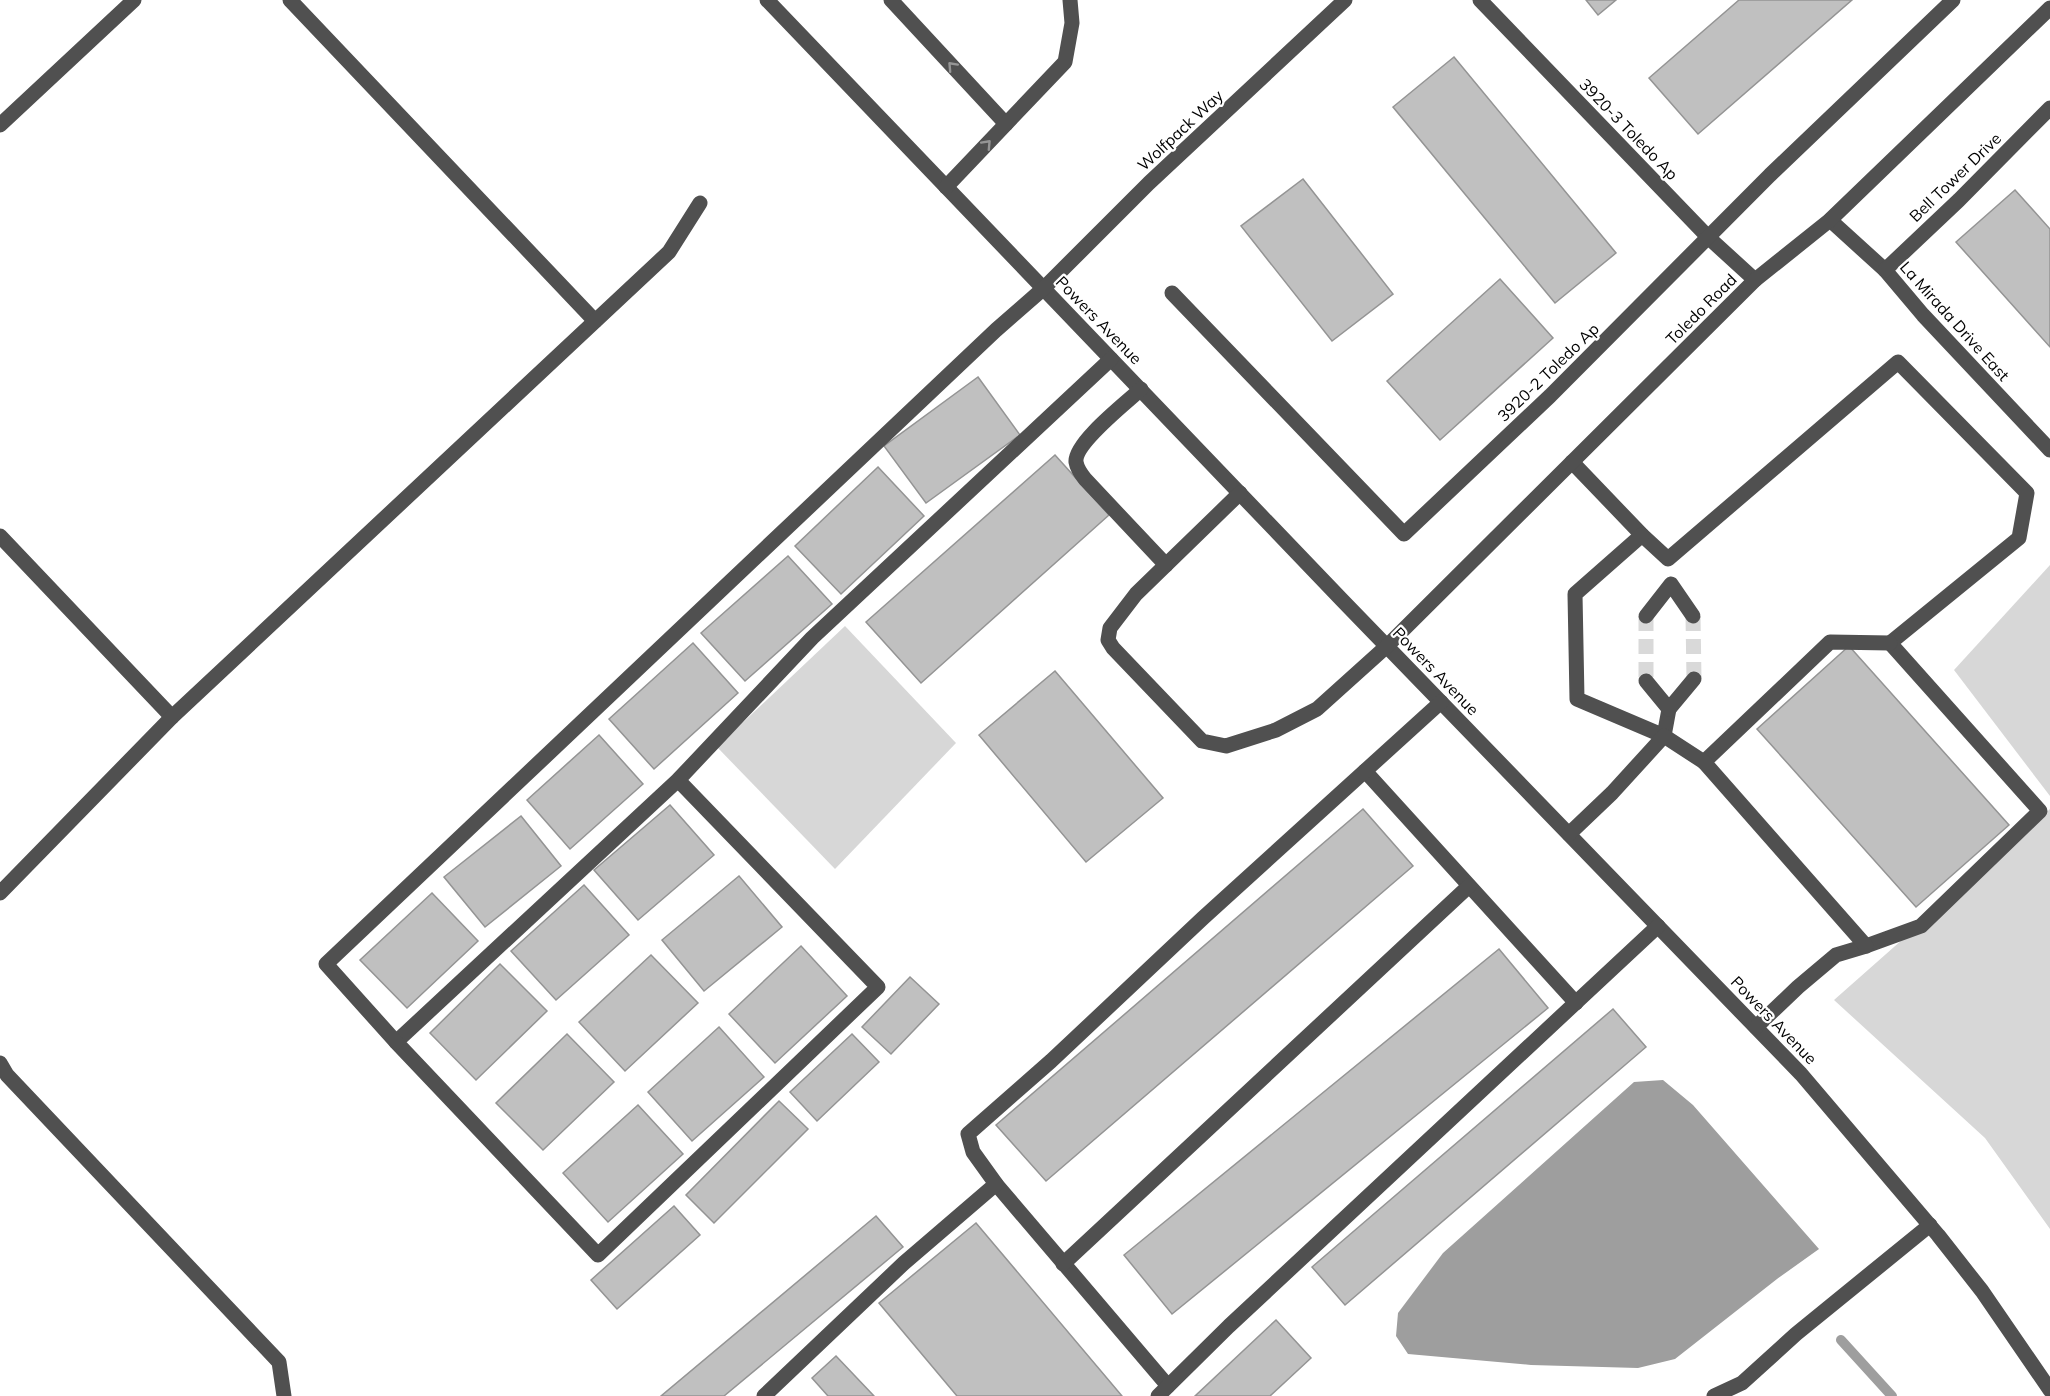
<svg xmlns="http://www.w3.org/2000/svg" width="2050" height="1396" viewBox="0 0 2050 1396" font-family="Mulish,sans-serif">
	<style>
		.green { fill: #d7d7d7 }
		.water { fill: #9e9e9e }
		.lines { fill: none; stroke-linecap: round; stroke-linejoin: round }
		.stream { stroke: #9e9e9e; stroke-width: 10 }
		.building { fill: #c0c0c0; stroke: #949494; stroke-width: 1.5 }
		.minor-tunnel { stroke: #d9d9d9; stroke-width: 15; stroke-dasharray: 15 8; stroke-linecap: butt }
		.minor { stroke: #505050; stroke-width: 15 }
		.oneway { stroke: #969696 }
		.labels { text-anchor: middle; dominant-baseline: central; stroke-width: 4.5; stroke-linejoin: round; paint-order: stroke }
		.street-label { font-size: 16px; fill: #000; stroke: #fff }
	</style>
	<rect width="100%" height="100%" fill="#fff"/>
	<g class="green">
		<path d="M2050,565v231l-96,-126z"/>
		<path d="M845,626l111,117 -121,126 -118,-122z"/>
		<path d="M2050,809v420l-65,-91 -151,-138z"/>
	</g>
	<path class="water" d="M1663,1080l30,25 126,144 -42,30 -102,80 -37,9 -107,-3 -123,-11 -12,-18 2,-23 45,-60 191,-171z"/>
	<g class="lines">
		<path class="stream" d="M1841,1340l51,56"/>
	</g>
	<g class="building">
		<path d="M1586,0h30l-18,15z"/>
		<path d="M1739,0h113l-154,134 -49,-56z"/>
		<path d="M1454,57l162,196 -61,50 -162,-196z"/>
		<path d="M1303,179l90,115 -61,47 -91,-115z"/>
		<path d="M2015,190l35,39v118l-94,-105z"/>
		<path d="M1500,279l53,59 -113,102 -53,-59z"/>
		<path d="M978,377l42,58 -94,68 -42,-57z"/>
		<path d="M1055,455l54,60 -188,168 -55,-61z"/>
		<path d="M878,467l46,49 -83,78 -46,-48z"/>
		<path d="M788,556l44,48 -87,77 -44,-48z"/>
		<path d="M693,643l45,50 -84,76 -45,-50z"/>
		<path d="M1849,646l160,179 -93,82 -159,-178z"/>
		<path d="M1055,671l108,127 -77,64 -107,-127z"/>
		<path d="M599,735l44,49 -73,65 -43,-49z"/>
		<path d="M670,805l44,50 -76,65 -44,-50z"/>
		<path d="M1363,809l50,57 -367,315 -50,-56z"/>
		<path d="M521,816l40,50 -76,61 -41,-50z"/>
		<path d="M739,876l43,51 -78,64 -42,-51z"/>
		<path d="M584,885l45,50 -73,65 -45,-49z"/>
		<path d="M432,893l46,48 -71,67 -47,-48z"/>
		<path d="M801,946l46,50 -72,67 -46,-49z"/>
		<path d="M1499,949l49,59 -376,306 -48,-59z"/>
		<path d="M651,955l47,48 -73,68 -46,-49z"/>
		<path d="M500,964l47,47 -71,69 -46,-47z"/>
		<path d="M910,977l29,27 -48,50 -29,-27z"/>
		<path d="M1613,1009l33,38 -301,258 -33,-38z"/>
		<path d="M719,1027l45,50 -72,64 -44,-49z"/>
		<path d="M567,1034l47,48 -71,68 -47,-47z"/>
		<path d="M852,1034l27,28 -62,59 -27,-29z"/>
		<path d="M779,1101l29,28 -94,94 -28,-28z"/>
		<path d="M638,1105l45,49 -75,68 -45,-49z"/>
		<path d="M674,1206l26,29 -83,74 -26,-29z"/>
		<path d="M876,1216l27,31 -179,149h-63z"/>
		<path d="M976,1223l146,173h-165l-78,-93z"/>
		<path d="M1276,1320l35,38 -41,38h-75z"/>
		<path d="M836,1356l38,40h-46l-16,-18z"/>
	</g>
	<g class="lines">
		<g class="minor-tunnel">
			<path d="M1646,616v65"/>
			<path d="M1693,616l1,63"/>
		</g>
		<g class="minor">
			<path d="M290,0l305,321"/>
			<path d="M767,0l574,599 460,475 137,161 44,56 68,99"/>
			<path d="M891,0l115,124"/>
			<path d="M1480,0l229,238 46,42"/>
			<path d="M0,125l134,-125"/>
			<path d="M946,187l119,-125 7,-39 -2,-23"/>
			<path d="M1830,220l55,50 38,45 127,135"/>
			<path d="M1885,270l74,-70 91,-92"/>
			<path d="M1172,293l232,241 146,-138 220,-221 183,-175"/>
			<path d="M1141,389c-15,14 -67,54 -65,73 1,6 5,12 9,17l81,86"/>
			<path d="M1572,462l70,73 26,24 230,-197 129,131 -8,45 -129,105 150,168 -119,115 -55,20 -30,9 -38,32 -42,40"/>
			<path d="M1240,493l-104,101 -26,34 -2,12 5,8 89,93 24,5 50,-16 41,-21 70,-63 368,-366 75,-60 220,-212"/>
			<path d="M1642,535l-67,59 2,105 87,37 5,-27"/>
			<path d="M0,536l172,181"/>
			<path d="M1646,616l25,-32 22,32"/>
			<path d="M1646,681l23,28 25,-30"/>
			<path d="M1704,762l126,-120 60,1"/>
			<path d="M1365,771l211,232"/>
			<path d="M678,780l-282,262 202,213 280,-268 -200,-207 134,-142 299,-279"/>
			<path d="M1569,834l43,-41 52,-57 40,26 162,184"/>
			<path d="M0,893l172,-176 497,-465 31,-49"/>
			<path d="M396,1042l-70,-78 670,-634 48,-42 105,-105 196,-183"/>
			<path d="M0,1063l7,12 272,287 5,34"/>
			<path d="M996,1184l172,202"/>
			<path d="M1063,1264l406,-378"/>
			<path d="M764,1396l140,-133 92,-79 -23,-32 -5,-18 83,-73 152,-143 238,-216"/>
			<path d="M1158,1396l71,-70 429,-400"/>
			<path d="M1714,1396l28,-13 54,-49 134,-109"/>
		</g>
	</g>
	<defs><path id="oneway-chevron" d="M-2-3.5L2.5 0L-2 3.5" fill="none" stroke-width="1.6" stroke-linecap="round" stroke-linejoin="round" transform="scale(1.5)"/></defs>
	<g class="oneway">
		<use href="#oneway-chevron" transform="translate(952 66) rotate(-133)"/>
		<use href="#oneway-chevron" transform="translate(987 144) rotate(-47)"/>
	</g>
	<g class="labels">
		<g class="street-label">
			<text transform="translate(1629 129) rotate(46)">3920-3 Toledo Ap</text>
			<text transform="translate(1180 130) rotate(-43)">Wolfpack Way</text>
			<text transform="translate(1955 177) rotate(-44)">Bell Tower Drive</text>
			<text transform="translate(1701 309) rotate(-45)">Toledo Road</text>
			<text transform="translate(1099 320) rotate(46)">Powers Avenue</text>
			<text transform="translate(1955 321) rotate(48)">La Mirada Drive East</text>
			<text transform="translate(1548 372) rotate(-44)">3920-2 Toledo Ap</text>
			<text transform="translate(1436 671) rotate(46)">Powers Avenue</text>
			<text transform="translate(1774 1020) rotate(46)">Powers Avenue</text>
		</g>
	</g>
</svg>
